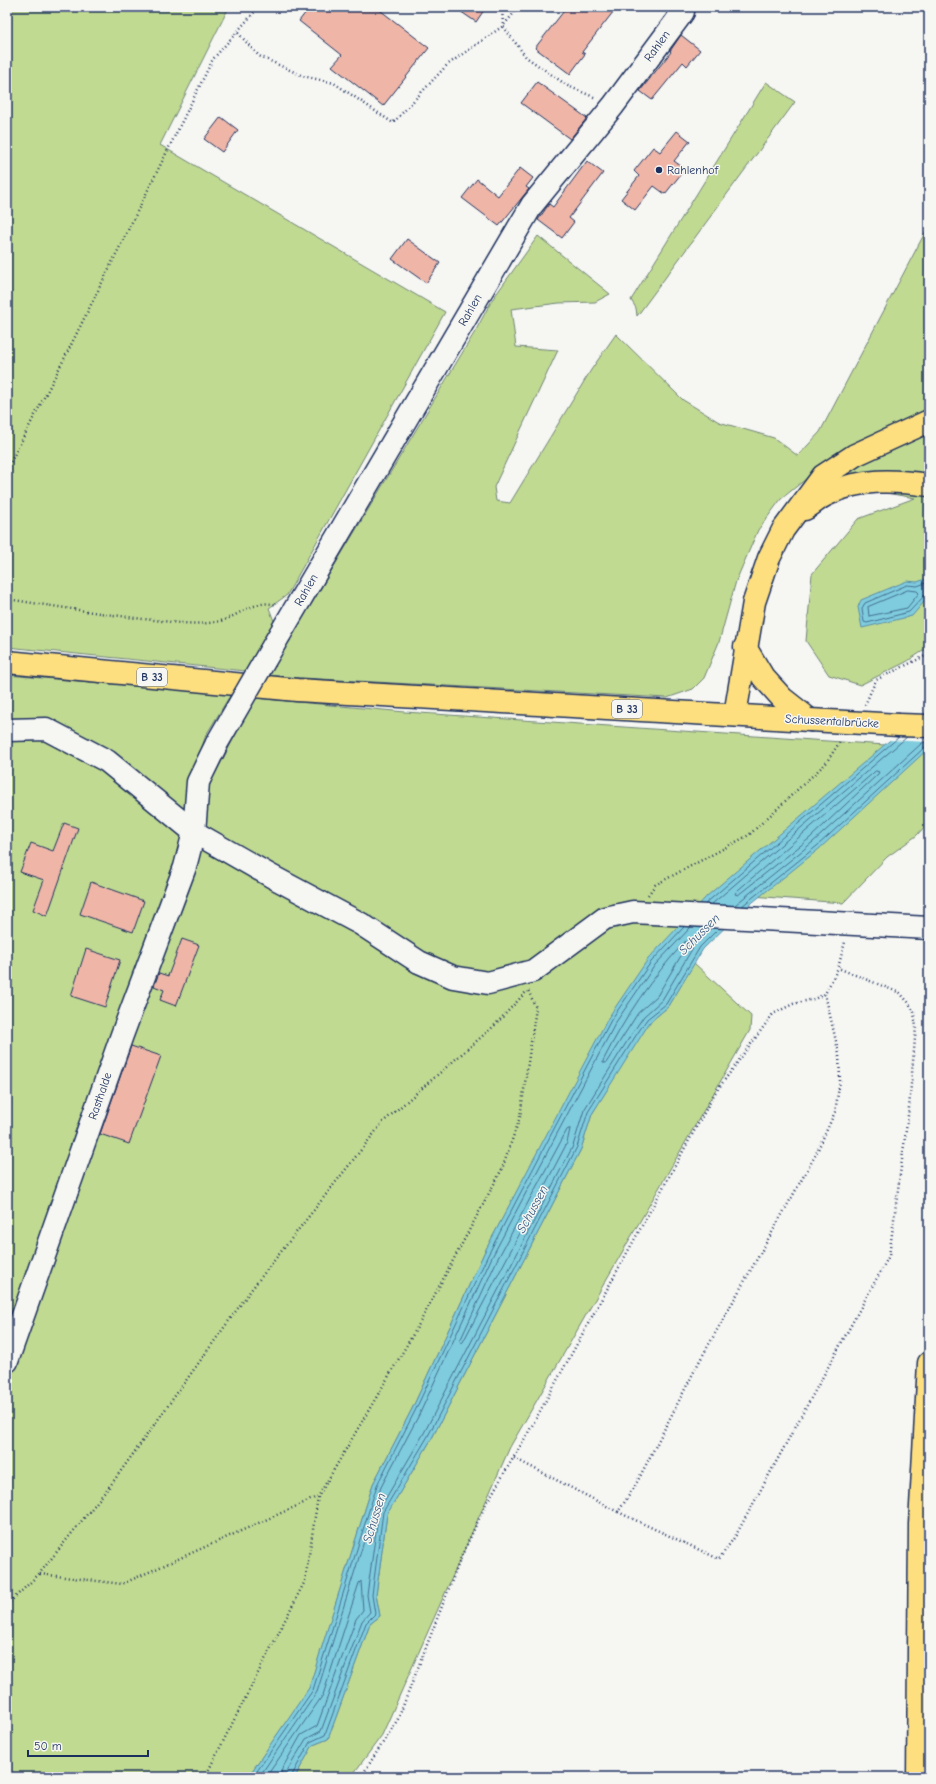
<svg xmlns="http://www.w3.org/2000/svg" width="936" height="1784" viewBox="0 0 936 1784" font-family="'Comic Neue',sans-serif">
	<style>
		.green { fill: #c1da91; stroke: #6e8478 }
		.water { fill: #7fccde; stroke: #578dab }
		.pier { fill: #f6f6f2 }
		.lines { fill: none; stroke-linecap: round; stroke-linejoin: round }
		.shore { stroke: #436e91; stroke-width: 1 }
		.building { fill: #efb6a8; stroke: #1b2f5e }
		.minor-casing { stroke: #1b2f5e; stroke-width: 25 }
		.major-casing { stroke: #1b2f5e; stroke-width: 25 }
		.highway-casing { stroke: #1b2f5e; stroke-width: 25 }
		.path { stroke: #1b2f5e; stroke-width: 2.5; stroke-dasharray: 1 3; stroke-linecap: butt }
		.minor { stroke: #f6f6f2; stroke-width: 22 }
		.major { stroke: #fddf80; stroke-width: 22 }
		.highway { stroke: #fddf80; stroke-width: 22 }
		.minor-bridge-casing { stroke: #1b2f5e; stroke-width: 25; stroke-linecap: butt }
		.major-bridge-casing { stroke: #1b2f5e; stroke-width: 25; stroke-linecap: butt }
		.minor-bridge { stroke: #f6f6f2; stroke-width: 22 }
		.major-bridge { stroke: #fddf80; stroke-width: 22 }
		.poi-dot { fill: #1b2f5e; stroke: #f6f6f2; stroke-width: 1.5 }
		.labels { text-anchor: middle; dominant-baseline: central; stroke-width: 3; stroke-linejoin: round; paint-order: stroke }
		.shield { fill: #f6f6f2; stroke: #5d6b8a; stroke-width: 1 }
		.shield-label { font-size: 11px; font-weight: bold; fill: #1b2f5e }
		.street-label { font-size: 12px; fill: #1b2f5e; stroke: #f6f6f2 }
		.poi-label { font-size: 12px; fill: #1b2f5e; stroke: #f6f6f2; text-anchor: start }
		.water-label { font-size: 13px; font-style: italic; fill: #34567e; stroke: #f6f6f2 }
	</style>
	<rect width="100%" height="100%" fill="#f6f6f2"/>
	<filter id="ink" filterUnits="userSpaceOnUse"><feTurbulence type="fractalNoise" baseFrequency=".025" numOctaves="2"/><feDisplacementMap in="SourceGraphic" scale="8" xChannelSelector="R" yChannelSelector="G"/><feConvolveMatrix kernelMatrix="1 2 1 2 8 2 1 2 1" color-interpolation-filters="sRGB"/></filter>
	<g filter="url(#ink)">
		<g class="green">
			<path d="M7,7h222l-69,138 285,167 -158,283 -18,13 5,13 -28,50 -239,-24z"/>
			<path d="M766,82l29,20 -158,214 -1,-8 -5,-8z"/>
			<path d="M929,225v260l-101,9 -6,-28 -41,33 -23,31 -22,51 -17,61 -15,36 -11,11 -26,9 -401,-22 37,-72 6,4 167,-278 16,-30 46,-64 72,58 -15,8 -36,1 -48,6 5,38 42,3 -64,137 2,14 14,2 81,-133 25,-36 67,66 36,22 55,16 24,18 22,-24z"/>
			<path d="M910,490l19,6v151l-23,15 -46,23 -31,-10 -23,-34 6,-67 46,-55 57,-21 -40,-7z"/>
			<path d="M7,675l224,19 -25,41 -17,50 17,6 49,-93 150,14 524,36v74l-13,14 -29,21 -44,46 -91,-7h-45l-163,245 -60,112 -72,156 -39,75 -64,205 -61,88h-241z"/>
			<path d="M694,963l57,53 -1,14 -240,417 -128,288 -31,42h-56l18,-32 15,-6 42,-115 10,-8 -4,-21 11,-81 45,-76 149,-289 11,-35 46,-75 12,-17 19,-16z"/>
		</g>
		<g class="water">
			<path d="M929,578v18l-17,20 -50,12 -4,-21 3,-7 46,-19 10,1z"/>
			<path d="M929,707v41l-110,101 -76,61 -40,39 -34,57 -19,16 -58,92 -11,35 -149,289 -45,76 -11,81 4,21 -10,8 -42,115 -15,6 -18,32h-47l61,-89 64,-204 39,-75 72,-156 124,-235 40,-59 59,-63z"/>
		</g>
		<path class="pier" d="M929,705v37l-43,-2 42,-35z"/>
		<g class="lines">
			<g class="shore">
				<path d="M929,582l-12,4 -10,-1 -42,18 -3,5 2,14 3,1 42,-11 16,-17 4,-1"/>
				<path d="M908,590l9,1 2,2 -12,15 -38,8 -1,-9z"/>
				<path d="M876,771l3,1 -1,2 -68,64 -72,57 -3,-1 1,-2z"/>
				<path d="M705,904l194,-167"/>
				<path d="M712,904l195,-167"/>
				<path d="M735,905l78,-63 109,-99 7,-2"/>
				<path d="M742,906l75,-60 108,-99 4,-1"/>
				<path d="M685,942h2l1,2 -31,52 -19,17 -32,50h-3v-2c22,-44 48,-83 82,-119z"/>
				<path d="M570,1129l-3,14 -104,199 -2,1 -1,-2 37,-81 70,-130z"/>
				<path d="M253,1777l60,-87 64,-205 38,-74 73,-156 123,-235 40,-58 33,-35"/>
				<path d="M259,1777l58,-85 64,-205 39,-74 72,-156 124,-235 39,-57 36,-38"/>
				<path d="M266,1777l57,-82 36,-112 2,-2 2,29 -7,9 -39,107 -16,9 -19,34 -2,8"/>
				<path d="M286,1777l1,-6 19,-32 15,-8 41,-110 8,-9 -3,-17 12,-85 45,-77 149,-287 11,-36 47,-75 13,-19 18,-16 33,-56 16,-16"/>
				<path d="M291,1777l19,-35 15,-7 41,-112 9,-9 -3,-19 11,-83 45,-76 149,-289 11,-35 47,-75 12,-18 19,-15 34,-57 18,-18"/>
			</g>
		</g>
		<g class="building">
			<path d="M310,7h66l53,41 -46,58 -51,-40 10,-11 -43,-34z"/>
			<path d="M454,7h32l-10,15z"/>
			<path d="M567,7h50l-35,45 3,2 -15,20 -35,-26z"/>
			<path d="M681,35l19,15 -13,16 -4,-4 -31,38 -12,-9 31,-39 -1,-1z"/>
			<path d="M537,82l50,36 -17,21 -49,-36z"/>
			<path d="M221,117l17,13 -16,22 -18,-13z"/>
			<path d="M677,131l13,10 -16,20 11,8 -20,25 -11,-8 -19,24 -14,-11 18,-23 -5,-5 19,-24 7,5z"/>
			<path d="M587,161l16,12 -34,45 5,4 -12,16 -24,-18 11,-16 4,3z"/>
			<path d="M520,168l13,10 -7,9 3,2 -30,37 -37,-28 15,-19 21,17z"/>
			<path d="M407,239l33,24 -14,20 -34,-24z"/>
			<path d="M64,823l14,5 -31,88 -14,-6 11,-30 -24,-8 11,-29 22,8z"/>
			<path d="M91,882l53,19 -11,31 -53,-18z"/>
			<path d="M182,939l17,6 -23,61 -16,-6 4,-10 -10,-4 5,-13 9,3z"/>
			<path d="M86,949l34,11 -15,47 -34,-11z"/>
			<path d="M131,1046l30,10 -32,88 -29,-10z"/>
		</g>
		<g class="lines">
			<defs>
				<g id="minor">
					<path d="M280,634l252,-429 81,-99 70,-94 -6,-5"/>
					<path d="M7,730l39,-1 61,32 87,71 77,44 90,48 58,38 34,15 35,6 45,-12 72,-53 28,-6 296,16"/>
					<path d="M7,1361l115,-326 63,-168 9,-35 4,-50 19,-39"/>
				</g>
				<g id="major">
					<path d="M7,662l290,28 513,30"/>
					<path d="M899,725l30,1"/>
				</g>
				<g id="highway">
					<path d="M805,509c8,-5 15,-12 23,-15 32,-16 67,-14 101,-9"/>
					<path d="M745,647l18,30 19,21 28,22"/>
					<path d="M735,715l19,-113 15,-44 14,-28 40,-54 32,-21 74,-34"/>
					<path d="M918,1777l2,-253 9,-161"/>
				</g>
			</defs>
			<use href="#minor" class="minor-casing"/>
			<use href="#major" class="major-casing"/>
			<use href="#highway" class="highway-casing"/>
			<g class="path">
				<path d="M502,7l1,19 23,31 42,29 28,12"/>
				<path d="M238,33l21,23 44,20 31,7 59,40 54,-58 56,-39 16,-19"/>
				<path d="M7,469l56,-108 150,-302 46,-52"/>
				<path d="M7,599c45,7 90,14 136,20 24,2 49,7 73,3 20,-3 38,-24 60,-17"/>
				<path d="M865,705l11,-25 53,-26"/>
				<path d="M648,895l7,-10 94,-50 77,-72 15,-23"/>
				<path d="M514,1458l104,54 16,-24 65,-126 116,-206 20,-44 5,-31 -1,-27 -14,-60"/>
				<path d="M618,1512l101,47 17,-24 153,-279 20,-148 7,-81 -2,-15 -6,-10 -8,-9 -62,-25"/>
				<path d="M40,1574l82,10 195,-87"/>
				<path d="M7,1605l32,-31 74,-92 138,-192 132,-168 111,-96 32,-34"/>
				<path d="M205,1777l100,-196 13,-84 100,-171 84,-157 18,-52 16,-109 -8,-18"/>
				<path d="M361,1777l37,-58 64,-164 24,-51 42,-71 187,-340 58,-79 20,-10 21,-5 11,-5 13,-26 7,-26"/>
			</g>
			<use href="#minor" class="minor"/>
			<use href="#major" class="major"/>
			<use href="#highway" class="highway"/>
			<defs>
				<path id="minor-bridge" d="M217,743l63,-109"/>
				<path id="major-bridge" d="M810,720l89,5"/>
			</defs>
			<use href="#minor-bridge" class="minor-bridge-casing"/>
			<use href="#major-bridge" class="major-bridge-casing"/>
			<use href="#minor-bridge" class="minor-bridge"/>
			<use href="#major-bridge" class="major-bridge"/>
		</g>
	</g>
	<circle class="poi-dot" cx="659" cy="170" r="4"/>
	<g class="labels">
		<g class="shield">
			<rect x="137" y="668" width="30" height="18" rx="3"/>
			<rect x="612" y="700" width="30" height="18" rx="3"/>
		</g>
		<g class="shield-label">
			<text x="152" y="677">B 33</text>
			<text x="627" y="709">B 33</text>
		</g>
		<g class="street-label">
			<text transform="translate(657 46) rotate(-54)">Rahlen</text>
			<text transform="translate(470 310) rotate(-60)">Rahlen</text>
			<text transform="translate(306 590) rotate(-60)">Rahlen</text>
			<text transform="translate(832 721) rotate(3)">Schussentalbrücke</text>
			<text transform="translate(100 1096) rotate(-71)">Rasthalde</text>
		</g>
		<g class="poi-label">
			<text x="667" y="170">Rahlenhof</text>
		</g>
		<g class="water-label">
			<text transform="translate(699 934) rotate(-45)">Schussen</text>
			<text transform="translate(532 1209) rotate(-62)">Schussen</text>
			<text transform="translate(374 1518) rotate(-73)">Schussen</text>
		</g>
	</g>
	<rect width="936" height="1784" fill="none" stroke="#f6f6f2" stroke-width="24"/>
	<rect x="12" y="12" width="912" height="1760" fill="none" stroke="#1b2f5e" stroke-width="1.5" filter="url(#ink)"/>
	<path d="M28 1750v6h120v-6" fill="none" stroke="#1b2f5e" stroke-width="2"/>
	<text x="34" y="1750" font-size="12" fill="#1b2f5e" stroke="#f6f6f2" stroke-width="3" paint-order="stroke">50 m</text>
</svg>
